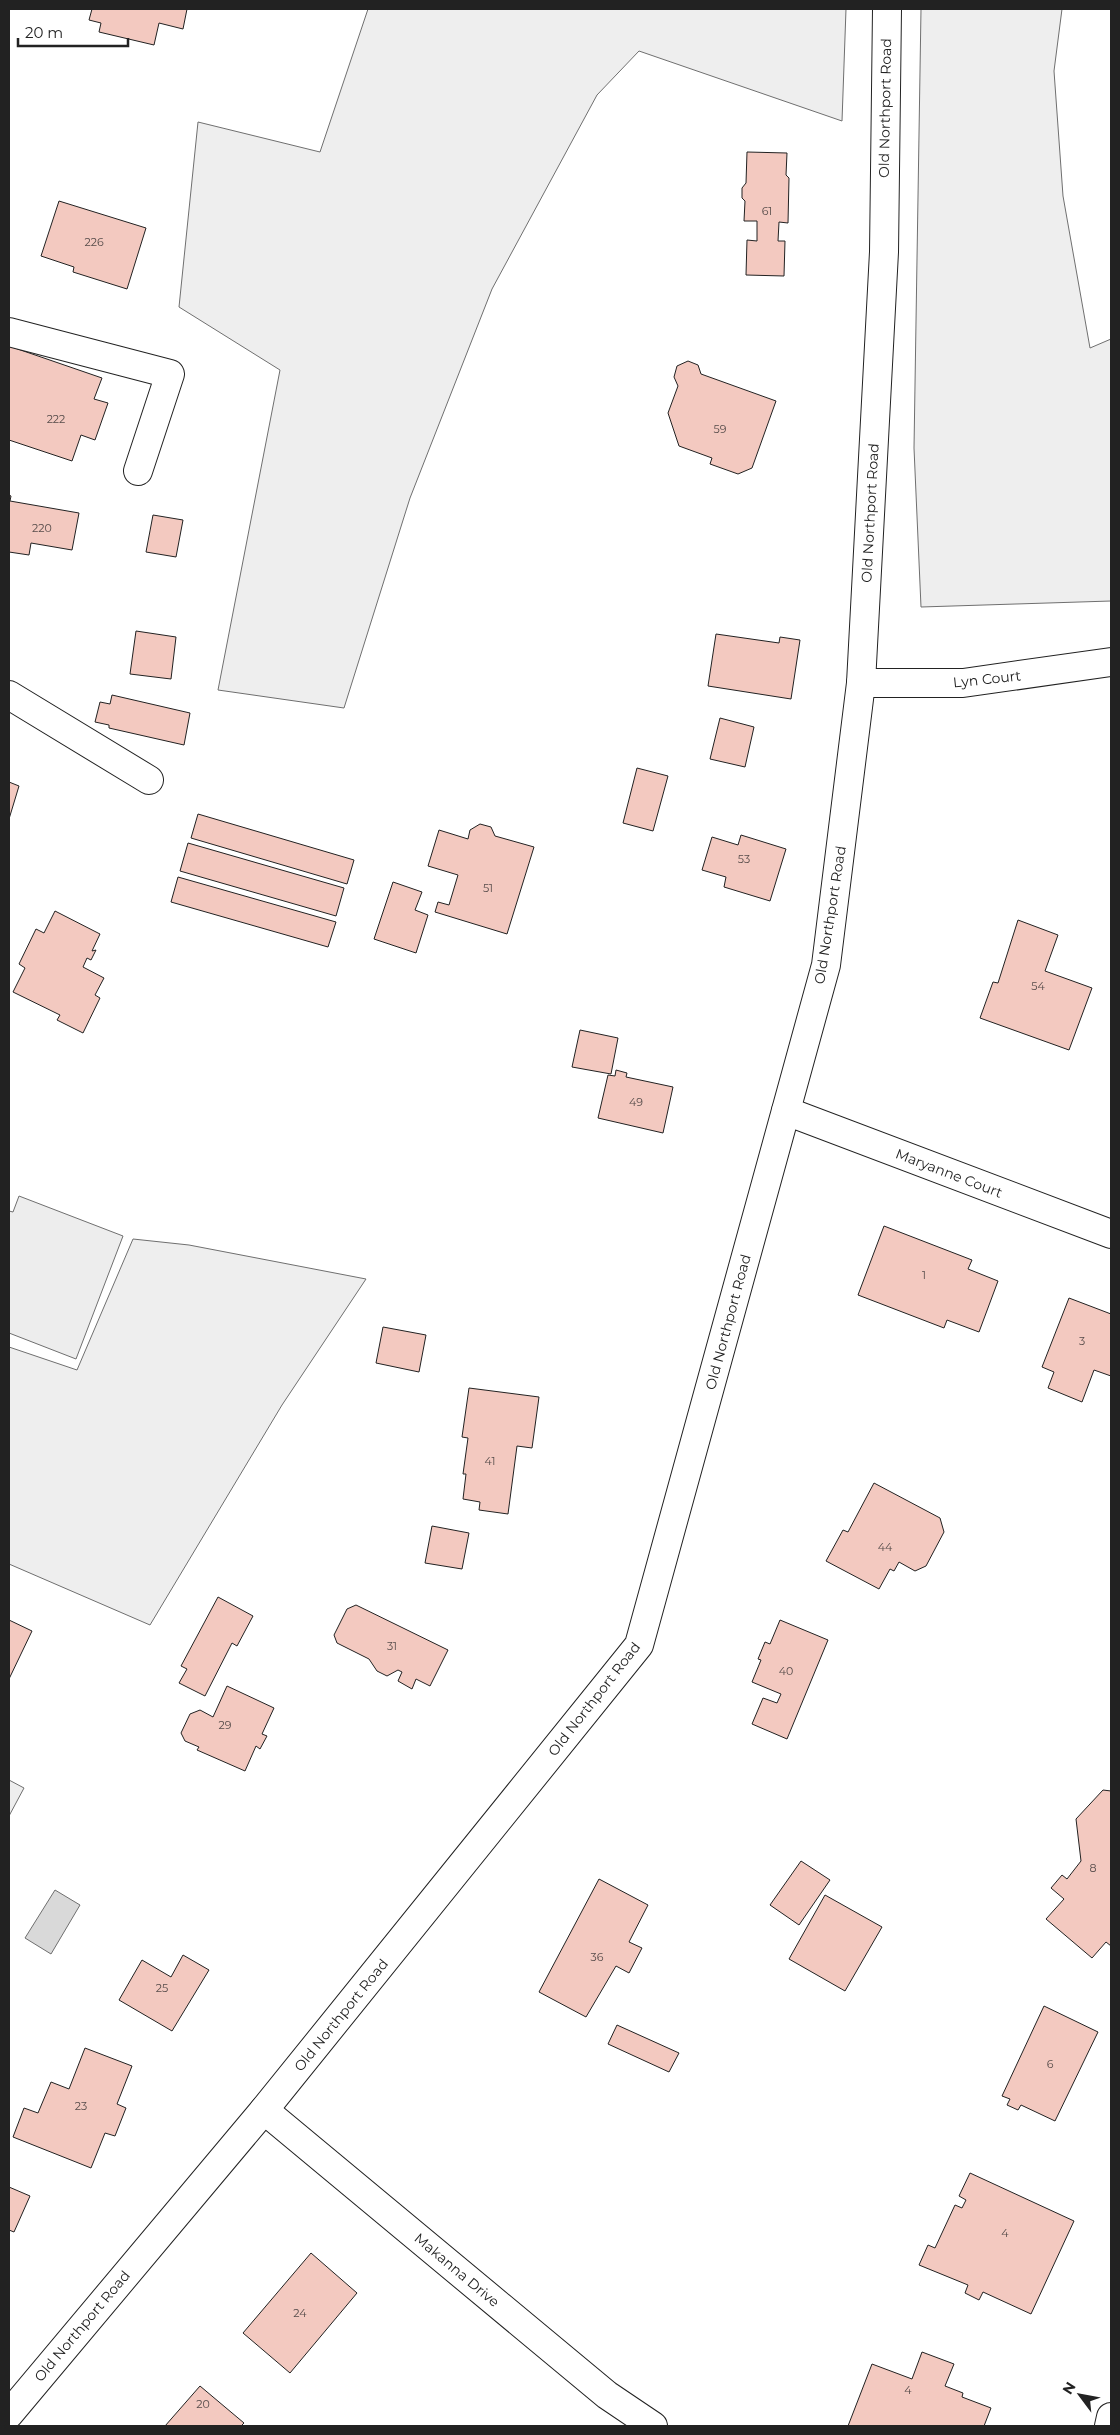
<svg xmlns="http://www.w3.org/2000/svg" width="1120" height="2435" viewBox="0 0 1120 2435" font-family="Montserrat,sans-serif">
	<style>
		.green { fill: #eee; stroke: #6f6f6f }
		.parking { fill: #ededed; stroke: #6f6f6f }
		.water { fill: #d9d9d9; stroke: #6f6f6f }
		.building { fill: #f3c9c0; stroke: #222 }
		.lines { fill: none; stroke-linecap: round; stroke-linejoin: round }
		.minor-casing { stroke: #222; stroke-width: 30 }
		.minor { stroke: #fff; stroke-width: 28 }
		.labels { text-anchor: middle; dominant-baseline: central; stroke-width: 4; stroke-linejoin: round; paint-order: stroke }
		.number-label { font-size: 11px; fill: #564c4a }
		.street-label { font-size: 14px; fill: #222; stroke: #fff }
	</style>
	<rect width="100%" height="100%" fill="#fff"/>
	<g class="green">
		<path d="M368,9h478l-4,112 -203,-70 -42,44 -105,194 -82,209 -66,210 -126,-18 62,-320 -101,-63 19,-185 122,30z"/>
		<path d="M921,9h141l-8,62 9,125 27,152 21,-9v262l-190,6 -7,-159z"/>
		<path d="M133,1239l56,6 177,34 -84,126 -132,220 -141,-61v-217l68,23z"/>
		<path d="M9,1780l15,8 -15,28z"/>
	</g>
	<path class="parking" d="M19,1196l104,40 -47,123 -67,-26v-122l4,1z"/>
	<path class="water" d="M55,1890l25,15 -29,49 -26,-16z"/>
	<g class="building">
		<path d="M92,9h95l-4,20 -24,-6 -5,22 -55,-13 2,-9 -12,-3z"/>
		<path d="M747,152l40,1 -1,22 3,3 -1,45 -9,-1 -1,19h7l-1,35 -38,-1 1,-35 10,1v-20h-13l1,-20 -3,-3v-10l4,-5z"/>
		<path d="M59,201l87,27 -19,61 -54,-17 1,-5 -33,-11z"/>
		<path d="M9,346l93,32 -8,21 14,4 -13,37 -14,-5 -9,26 -63,-21z"/>
		<path d="M688,361l10,4 3,9 75,27 -24,67 -14,6 -28,-10 2,-6 -33,-12 -11,-33 10,-27 -4,-9 3,-11z"/>
		<path d="M9,495l2,1 -1,5 69,12 -7,37 -41,-7 -2,12 -20,-3z"/>
		<path d="M153,515l30,5 -7,37 -30,-5z"/>
		<path d="M136,631l40,6 -5,42 -41,-5z"/>
		<path d="M716,634l63,9 1,-6 20,3 -9,59 -83,-13z"/>
		<path d="M112,695l78,18 -6,32 -75,-17v-3l-14,-3 5,-20 10,2z"/>
		<path d="M720,718l34,9 -9,40 -35,-8z"/>
		<path d="M637,768l31,8 -15,55 -30,-8z"/>
		<path d="M9,782l10,4 -10,33z"/>
		<path d="M198,814l156,46 -7,24 -156,-46z"/>
		<path d="M480,824l11,3 4,9 39,11 -27,87 -72,-22 3,-10 11,3 9,-30 -30,-9 11,-36 29,9 2,-9z"/>
		<path d="M741,835l45,14 -16,52 -46,-14 2,-10 -24,-7 10,-33 26,8z"/>
		<path d="M188,843l156,45 -8,28 -156,-45z"/>
		<path d="M178,877l158,45 -8,25 -157,-45z"/>
		<path d="M393,882l29,10 -7,18 13,5 -12,38 -42,-14z"/>
		<path d="M55,911l45,23 -8,17 4,-1 -5,10 -4,-2 -4,9 21,11 -9,17 5,3 -17,35 -26,-13 3,-5 -47,-23 12,-24 -6,-4 17,-35 8,4z"/>
		<path d="M1018,920l40,15 -13,36 47,17 -23,62 -89,-32 13,-36 5,1z"/>
		<path d="M580,1030l38,8 -7,36 -39,-7z"/>
		<path d="M616,1070l11,3 -1,4 47,10 -10,46 -65,-15 10,-43 7,1z"/>
		<path d="M884,1226l88,34 -4,9 30,12 -19,51 -32,-12 -3,8 -86,-33z"/>
		<path d="M1069,1298l42,16v62l-17,-6 -12,32 -34,-14 6,-16 -12,-5z"/>
		<path d="M383,1327l43,8 -7,37 -43,-9z"/>
		<path d="M469,1388l70,9 -7,51 -15,-2 -9,68 -29,-4 1,-8 -17,-3 3,-25h-3l5,-36 -6,-1z"/>
		<path d="M874,1483l66,35 4,14 -18,34 -11,5 -16,-9 -5,9 -4,-2 -11,20 -53,-28 17,-31 5,2z"/>
		<path d="M432,1526l37,7 -7,36 -37,-6z"/>
		<path d="M218,1597l35,19 -16,30 -5,-3 -27,53 -26,-13 8,-14 -6,-3z"/>
		<path d="M356,1605l92,45 -18,36 -14,-7 -4,10 -14,-8 4,-9 -4,-2 -11,6 -10,-5 -8,-12 -32,-16 -3,-8 13,-26z"/>
		<path d="M9,1620l23,11 -23,48z"/>
		<path d="M780,1620l48,20 -41,99 -35,-15 11,-26 14,5 4,-9 -29,-12 9,-22 -3,-1 7,-17 5,2z"/>
		<path d="M227,1686l47,22 -12,26 5,2 -7,13 -4,-3 -11,25 -48,-21 2,-3 -14,-6 -4,-8 9,-19 10,-4 13,7z"/>
		<path d="M1103,1790l8,1v155l-5,-4 -14,16 -46,-39 18,-20 -13,-11 11,-13 5,4 14,-18 -5,-42z"/>
		<path d="M801,1861l29,19 -31,45 -29,-20z"/>
		<path d="M599,1879l49,26 -19,37 13,6 -13,25 -13,-7 -30,51 -47,-25z"/>
		<path d="M825,1895l57,32 -37,64 -56,-32z"/>
		<path d="M183,1955l26,15 -37,61 -53,-31 23,-40 29,17z"/>
		<path d="M1044,2006l54,26 -43,89 -34,-16 -3,5 -11,-5 3,-6 -8,-3z"/>
		<path d="M617,2025l62,28 -10,19 -61,-28z"/>
		<path d="M85,2048l47,18 -15,38 9,4 -11,28 -10,-3 -14,35 -78,-31 11,-29 14,5 13,-31 18,7z"/>
		<path d="M970,2173l104,48 -43,93 -48,-22 -4,8 -14,-7 3,-8 -49,-20 9,-20 7,3 20,-43 7,3 4,-8 -7,-4z"/>
		<path d="M9,2187l21,9 -16,36 -5,-2z"/>
		<path d="M311,2253l46,40 -67,80 -47,-40z"/>
		<path d="M922,2352l32,12 -9,22 18,7 -1,4 29,11 -7,18h-136l24,-62 40,15z"/>
		<path d="M200,2386l44,37 -3,3h-76z"/>
	</g>
	<g class="lines">
		<defs>
			<g id="minor">
				<path d="M9,332l161,42 -32,97"/>
				<path d="M861,683h102l148,-21"/>
				<path d="M9,695l140,85"/>
				<path d="M786,1111l325,123"/>
				<path d="M264,2110l343,285 46,31"/>
				<path d="M9,2414l255,-304 375,-465 187,-680 35,-282 23,-431 3,-243"/>
				<path d="M1109,2426l2,-9"/>
			</g>
		</defs>
		<use href="#minor" class="minor-casing"/>
		<use href="#minor" class="minor"/>
	</g>
	<g class="labels">
		<g class="number-label">
			<text x="767" y="211">61</text>
			<text x="94" y="242">226</text>
			<text x="56" y="419">222</text>
			<text x="720" y="429">59</text>
			<text x="42" y="528">220</text>
			<text x="744" y="859">53</text>
			<text x="488" y="888">51</text>
			<text x="1038" y="986">54</text>
			<text x="636" y="1102">49</text>
			<text x="924" y="1275">1</text>
			<text x="1082" y="1341">3</text>
			<text x="490" y="1461">41</text>
			<text x="885" y="1547">44</text>
			<text x="392" y="1646">31</text>
			<text x="786" y="1671">40</text>
			<text x="225" y="1725">29</text>
			<text x="1093" y="1868">8</text>
			<text x="597" y="1957">36</text>
			<text x="162" y="1988">25</text>
			<text x="1050" y="2064">6</text>
			<text x="81" y="2106">23</text>
			<text x="1005" y="2233">4</text>
			<text x="300" y="2313">24</text>
			<text x="908" y="2390">4</text>
			<text x="203" y="2404">20</text>
		</g>
		<g class="street-label">
			<text transform="translate(885 108) rotate(-89)">Old Northport Road</text>
			<text transform="translate(870 513) rotate(-87)">Old Northport Road</text>
			<text transform="translate(987 679) rotate(-6)">Lyn Court</text>
			<text transform="translate(830 915) rotate(-81)">Old Northport Road</text>
			<text transform="translate(949 1173) rotate(21)">Maryanne Court</text>
			<text transform="translate(728 1322) rotate(-75)">Old Northport Road</text>
			<text transform="translate(594 1699) rotate(-52)">Old Northport Road</text>
			<text transform="translate(341 2015) rotate(-51)">Old Northport Road</text>
			<text transform="translate(457 2270) rotate(40)">Makanna Drive</text>
			<text transform="translate(82 2326) rotate(-50)">Old Northport Road</text>
		</g>
	</g>
	<rect width="1120" height="2435" fill="none" stroke="#222222" stroke-width="20"/>
	<g transform="translate(1080 2395) rotate(302)" stroke="#ffffff" stroke-width="4" paint-order="stroke">
	<path d="M0-4L9 19L0 12L-9 19Z" fill="#222222"/>
	<text y="-8" font-size="14" font-weight="bold" text-anchor="middle" fill="#222222">N</text>
	</g>
	<path d="M18 38v8h110v-8" fill="none" stroke="#222222" stroke-width="2.5"/>
	<text x="25" y="38" font-size="15" fill="#222222" stroke="#ffffff" stroke-width="4" paint-order="stroke">20 m</text>
</svg>
